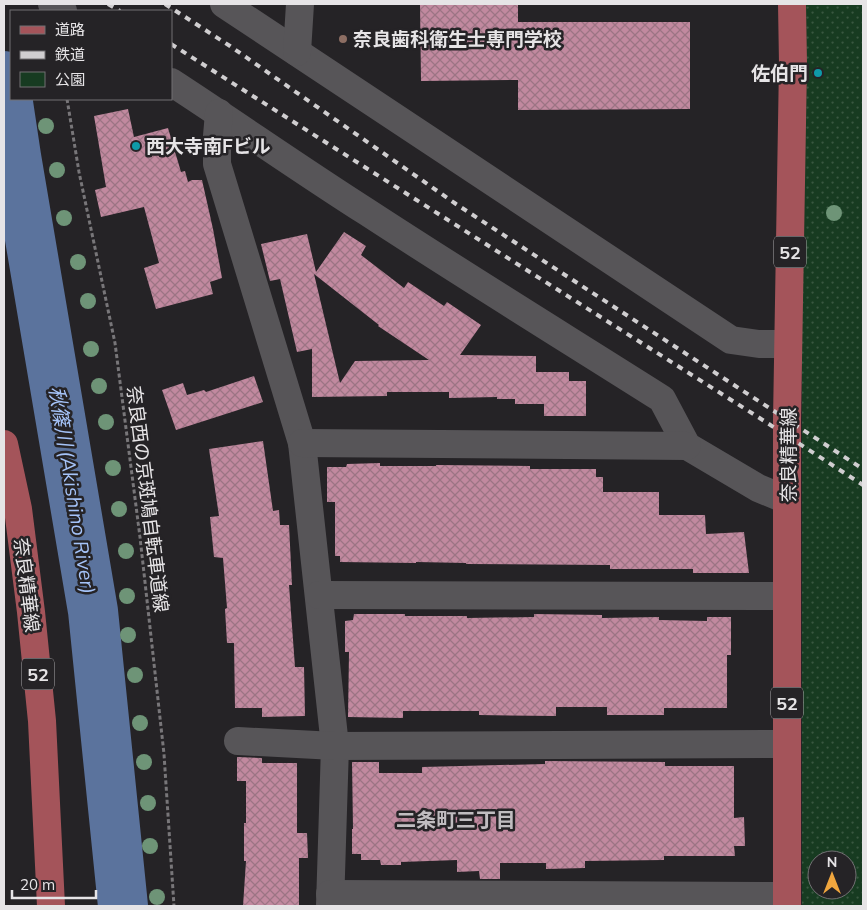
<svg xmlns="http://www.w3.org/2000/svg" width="867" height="910" viewBox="0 0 867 910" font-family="Mulish,'Noto Sans JP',sans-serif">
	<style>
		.green { fill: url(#green-dots); fill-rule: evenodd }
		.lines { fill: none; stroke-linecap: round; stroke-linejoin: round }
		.river { stroke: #5b739d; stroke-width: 50 }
		.building { fill: url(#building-cross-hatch); fill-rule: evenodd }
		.path { stroke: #787679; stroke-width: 3; stroke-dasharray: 4 2.5; stroke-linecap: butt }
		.minor { stroke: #575558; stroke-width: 28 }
		.major { stroke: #a4545a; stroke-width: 28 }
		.rail { stroke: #d0ced0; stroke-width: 4; stroke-dasharray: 6 6; stroke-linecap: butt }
		.tree { fill: #6e9477 }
		.education-dot { fill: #8d6e63; stroke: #252326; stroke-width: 2 }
		.culture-dot { fill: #0f9aa8; stroke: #252326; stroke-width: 2 }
		.labels { text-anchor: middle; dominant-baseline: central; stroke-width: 5; stroke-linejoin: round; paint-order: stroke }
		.shield { fill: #252326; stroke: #acaaac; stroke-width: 1 }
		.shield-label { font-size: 18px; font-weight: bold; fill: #e6e4e6 }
		.poi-label { font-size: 19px; font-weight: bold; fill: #e6e4e6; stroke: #252326; text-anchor: start }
		.street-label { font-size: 19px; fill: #e6e4e6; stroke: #252326 }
		.water-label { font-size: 20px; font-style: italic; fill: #a5c3f8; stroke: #252326 }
		.neighbourhood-label { font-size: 20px; font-weight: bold; fill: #c0bdc0; stroke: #252326 }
	</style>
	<defs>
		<pattern id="green-dots" width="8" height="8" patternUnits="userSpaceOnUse" patternTransform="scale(1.25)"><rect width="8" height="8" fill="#173b21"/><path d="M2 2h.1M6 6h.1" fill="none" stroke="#395741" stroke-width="1.8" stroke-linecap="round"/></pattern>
		<pattern id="building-cross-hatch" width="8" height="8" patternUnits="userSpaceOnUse" patternTransform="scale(1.25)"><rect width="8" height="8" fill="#c1899f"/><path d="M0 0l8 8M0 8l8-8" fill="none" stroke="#9c7484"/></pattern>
	</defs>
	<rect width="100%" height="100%" fill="#252326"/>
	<path class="green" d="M802,4h61v902h-61zM817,860h30v30h-30z"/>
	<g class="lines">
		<path class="river" d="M4,76l12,80 77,455 30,295"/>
	</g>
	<g class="building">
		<path d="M420,4h98v18h172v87l-172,1v-30l-97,1z"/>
		<path d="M128,109l6,28 34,-9 13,44 4,-1 3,11 4,-2h10l11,49 9,49 -12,4 3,12 -57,15 -12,-41 15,-5 -15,-56 -43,10 -6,-27 11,-3 -12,-71z"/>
		<path d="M344,232l22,14 -5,9 43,33 4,-6 36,24 3,-4 34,23 -21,30 76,1v16h33v9h17v35h-42v-12h-29v-5h-18v-2l-48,1v-6h-62v4l-75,1v-48l-15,3 -17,-73 -10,2 -9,-37 46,-10 9,38zM314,274l65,51 -1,1 51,34 -74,1 -15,22z"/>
		<path d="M254,376l9,26 -87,28 -14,-40 21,-7 4,12 17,-5 2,2z"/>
		<path d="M263,441l10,70 6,-1 1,15h9l3,60h-3l6,82h9l1,49 -43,1v-9h-27l-1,-65h-7l-2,-34 2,-1 -4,-50 -9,-1 -4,-40 9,-1 -10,-67z"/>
		<path d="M380,463v3h56v-1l94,1v3h66v8h7v15h56v23h46l1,19 38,-2 5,41h-56v-4h-83v-4l-144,-1v-1l-50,-1v1l-76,-1v-6h-5v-54h-8v-35h19l1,-3z"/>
		<path d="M354,614h51v2h62v2l67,-1v-3l68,1v3l57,-1v3l48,1v-4h24v38h-4v53h-63v7h-57v-8h-51v9l-77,-1v-4h-76v7l-55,-1 1,-65h-4v-31l8,-1z"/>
		<path d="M237,757l25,1v5h35v70h10l1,25h-9v48h-56l3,-45h-2v-38h2v-42h-9z"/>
		<path d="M545,761l120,1v4h69v52l10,-1 1,29h-11l1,10h-71v4l-79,1v7l-39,1v-6h-46v16h-20l-1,-8 -22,1v-12l-56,2v3h-20l-1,-5h-19v-6h-9v-25h1l-1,-67h27v11h43v-6l123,-3z"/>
	</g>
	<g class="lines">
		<path class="path" d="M67,99l12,73 36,171 25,194 24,217 10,152"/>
		<g class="minor">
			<path d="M52,4l11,7"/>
			<path d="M224,4l507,336 28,4h29"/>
			<path d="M297,52l3,-48"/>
			<path d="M171,82c66,43 130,88 196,130 98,64 197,125 295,187l25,47 71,42 29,12"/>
			<path d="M219,113l-2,23v28l85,279 33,303 -5,160"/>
			<path d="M302,443l385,3"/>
			<path d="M319,595l468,1"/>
			<path d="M238,741l97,5 452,-2"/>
			<path d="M330,894l457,2"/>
		</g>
		<g class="major">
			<path d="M4,444l14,65 13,103 11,109 9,185"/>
			<path d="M787,906v-486l6,-356 -1,-60"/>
		</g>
		<g class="rail">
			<path d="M108,4l12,7"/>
			<path d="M165,4l65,42 226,158 407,265"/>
			<path d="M171,44l587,373 105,68"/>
		</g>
	</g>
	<g class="tree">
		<circle cx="46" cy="126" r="8"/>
		<circle cx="57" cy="170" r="8"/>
		<circle cx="834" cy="213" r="8"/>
		<circle cx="64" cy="218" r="8"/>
		<circle cx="78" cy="262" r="8"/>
		<circle cx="88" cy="301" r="8"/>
		<circle cx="91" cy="349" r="8"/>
		<circle cx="99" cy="386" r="8"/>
		<circle cx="106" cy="422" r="8"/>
		<circle cx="113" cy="468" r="8"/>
		<circle cx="119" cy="509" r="8"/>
		<circle cx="126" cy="551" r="8"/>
		<circle cx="127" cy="596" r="8"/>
		<circle cx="128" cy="635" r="8"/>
		<circle cx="135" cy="675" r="8"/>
		<circle cx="140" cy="723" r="8"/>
		<circle cx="144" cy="762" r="8"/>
		<circle cx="148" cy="803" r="8"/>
		<circle cx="150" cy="846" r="8"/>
		<circle cx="157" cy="897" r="8"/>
	</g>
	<circle class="education-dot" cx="343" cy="39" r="5"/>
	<g class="culture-dot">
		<circle cx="818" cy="73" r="5"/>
		<circle cx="136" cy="146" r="5"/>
	</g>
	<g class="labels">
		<g class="shield">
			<rect x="774" y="236.5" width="32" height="31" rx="4"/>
			<rect x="22" y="658.5" width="32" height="31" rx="4"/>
			<rect x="771" y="687.5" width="32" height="31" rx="4"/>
		</g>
		<g class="shield-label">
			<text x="790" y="252">52</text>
			<text x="38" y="674">52</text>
			<text x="787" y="703">52</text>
		</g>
		<g class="poi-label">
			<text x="353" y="39">奈良歯科衛生士専門学校</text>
			<text x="808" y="73" text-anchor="end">佐伯門</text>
			<text x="146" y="146">西大寺南Fビル</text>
		</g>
		<g class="street-label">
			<text transform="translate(788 455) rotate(-90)">奈良精華線</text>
			<text transform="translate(148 499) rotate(83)">奈良西の京斑鳩自転車道線</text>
			<text transform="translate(27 585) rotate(83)">奈良精華線</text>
		</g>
		<g class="water-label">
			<text transform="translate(73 490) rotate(81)">秋篠川 (Akishino River)</text>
		</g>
		<g class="neighbourhood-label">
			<text x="456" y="819">二条町三丁目</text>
		</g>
	</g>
	<rect width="867" height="910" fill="none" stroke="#e6e4e6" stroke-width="10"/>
	<rect x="10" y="10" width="162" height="90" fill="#252326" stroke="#727073"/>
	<rect x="20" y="26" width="25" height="8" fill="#a4545a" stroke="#727073"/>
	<text x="55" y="35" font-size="15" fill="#e6e4e6">道路</text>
	<rect x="20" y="51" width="25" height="8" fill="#d0ced0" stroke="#727073"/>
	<text x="55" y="60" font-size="15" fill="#e6e4e6">鉄道</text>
	<rect x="20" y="72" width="25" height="15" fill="#173b21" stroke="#727073"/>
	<text x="55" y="85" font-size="15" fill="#e6e4e6">公園</text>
	<g transform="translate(832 875)"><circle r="24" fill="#252326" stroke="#727073"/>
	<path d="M0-4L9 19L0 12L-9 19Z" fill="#f0a63e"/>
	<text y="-8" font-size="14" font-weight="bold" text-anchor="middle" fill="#e6e4e6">N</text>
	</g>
	<path d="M12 890v8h84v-8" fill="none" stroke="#e6e4e6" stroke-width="2.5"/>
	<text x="20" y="890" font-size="15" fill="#e6e4e6" stroke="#252326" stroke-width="4" paint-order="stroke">20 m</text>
</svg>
